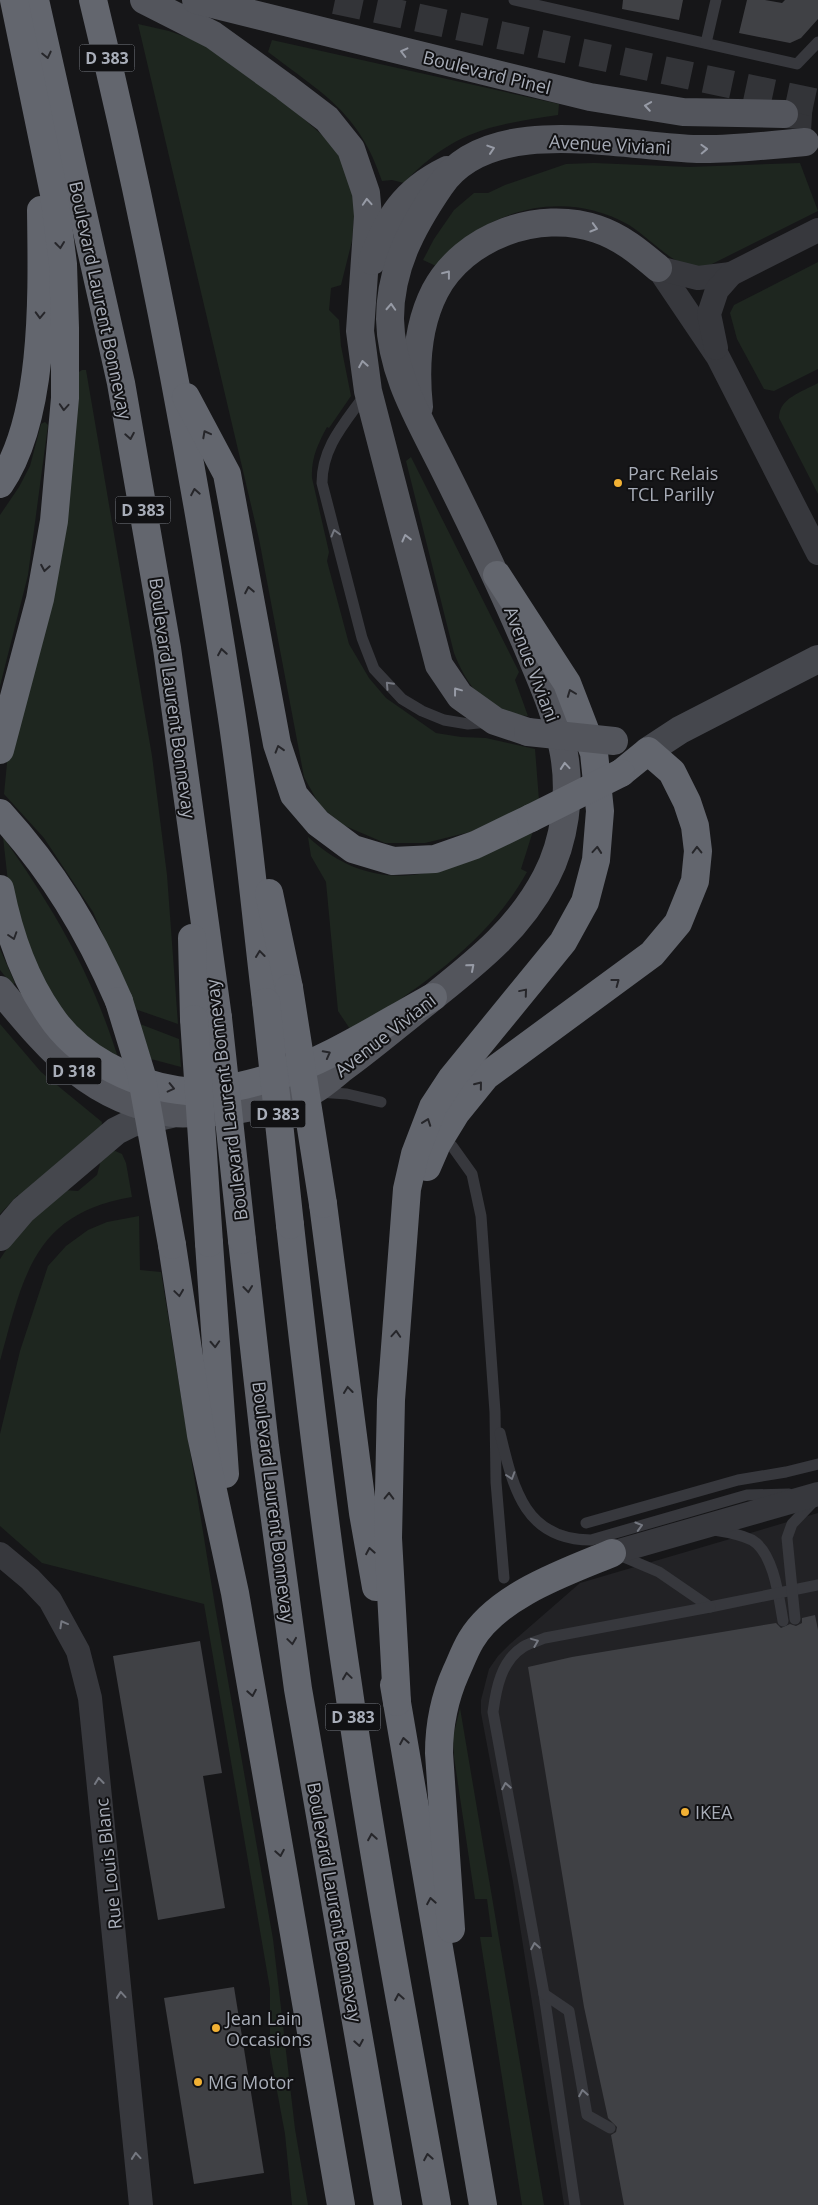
<svg xmlns="http://www.w3.org/2000/svg" width="818" height="2205" viewBox="0 0 818 2205" font-family="'Open Sans',sans-serif">
	<style>
		.built { fill: #222225 }
		.green { fill: #1e261f }
		.building { fill: #404145 }
		.lines { fill: none; stroke-linecap: round; stroke-linejoin: round }
		.primary-tunnel { stroke: #333438; stroke-width: 28; stroke-dasharray: 28 14; stroke-linecap: butt }
		.highway-tunnel { stroke: #333438; stroke-width: 28; stroke-dasharray: 28 14; stroke-linecap: butt }
		.lane { stroke: #37383d; stroke-width: 11 }
		.street { stroke: #37383d; stroke-width: 24 }
		.secondary { stroke: #45474d; stroke-width: 28 }
		.primary { stroke: #53555c; stroke-width: 28 }
		.highway { stroke: #63666e; stroke-width: 28 }
		.primary-bridge { stroke: #53555c; stroke-width: 28 }
		.highway-bridge { stroke: #63666e; stroke-width: 28 }
		.oneway { stroke: #979ba6 }
		.oneway2 { stroke: #26262a }
		.oneway3 { stroke: #757881 }
		.poi-dot { fill: #f2b134; stroke: #111113; stroke-width: 2 }
		.labels { text-anchor: middle; dominant-baseline: central; stroke-width: 4; stroke-linejoin: round; paint-order: stroke }
		.shield { fill: #111113; stroke: #7b7e86; stroke-width: 1 }
		.shield-label { font-size: 16px; font-weight: bold; fill: #a8adb8 }
		.street-label { font-size: 18px; fill: #a8adb8; stroke: #111113 }
		.poi-label { font-size: 18px; fill: #a8adb8; stroke: #111113; text-anchor: start }
	</style>
	<rect width="100%" height="100%" fill="#161618"/>
	<path class="built" d="M818,1513v692h-254l-51,-323 -32,-169v-13l8,-31 9,-13 12,-12 70,-61z"/>
	<g class="green">
		<path d="M138,24l31,7 31,11 88,63 42,37 12,19 13,42 -3,38 -11,44 -10,3 -2,22 10,10 2,26 10,50 -22,32 -2,-1c-9,17 -16,31 -15,51l17,74 -2,9 22,83 20,34 17,20 50,35 25,4 25,1 49,11 4,51 -69,32 -45,11h-40l-42,-18 -23,-19 -16,-29 -45,-238z"/>
		<path d="M272,40l287,64 -1,11c-67,10 -105,16 -154,68l-12,-3 -10,1c-23,-69 -59,-87 -114,-129z"/>
		<path d="M594,163l95,4 111,-4 18,48 -114,57c-6,0 -14,0 -19,-3 -21,-9 -37,-28 -56,-40 -67,-38 -145,-15 -193,41l-13,-6 11,-21 20,-29 20,-17h14l17,-8 61,-21z"/>
		<path d="M818,262v107l-44,22 -10,-2 -27,-50 -7,-26 4,-8z"/>
		<path d="M82,370h4l66,386 15,119 11,149 -43,-15 -42,-97 -49,-74 -40,-44 4,-41 68,-379z"/>
		<path d="M818,383v111l-39,-76c0,-20 23,-26 39,-35z"/>
		<path d="M45,422l3,3 -20,150 -28,111v-171l19,-28 11,-21 11,-42z"/>
		<path d="M411,457l108,215 -4,8 13,36c-41,-3 -60,-28 -74,-63l-48,-192z"/>
		<path d="M533,831l-12,38 6,3c-40,72 -108,115 -175,160l-14,-21 -12,-129 -15,-26 -3,-19c76,69 146,32 225,-6z"/>
		<path d="M3,837c53,75 90,139 117,227l-30,-21 -52,-64 -28,-79z"/>
		<path d="M0,949l15,34 -3,2 -12,-15z"/>
		<path d="M0,1024l41,48 61,50 -1,9 -81,67 -2,-3 -18,19z"/>
		<path d="M140,1024l39,15 2,28 -30,-8z"/>
		<path d="M113,1150l9,4 4,9 6,34c-99,16 -109,81 -132,164v-102l17,-25 47,-44 14,1 19,-16 4,-15z"/>
		<path d="M139,1216l1,54 21,2 54,334 58,333 22,190 13,76h-16l-7,-71 -15,-81v-64l-66,-385 -162,-41 -42,-37v-92l20,-83 28,-85 18,-20 22,-16 19,-8z"/>
		<path d="M460,1708l84,497h-22l-42,-268h12l-5,-38h-12l-21,-142 -1,-20z"/>
	</g>
	<g class="building">
		<path d="M623,0h60l-4,20 -57,-11z"/>
		<path d="M747,0h18l17,3 3,-3h33v19l-17,19 -11,5 -51,-10z"/>
		<path d="M815,1615l3,15v575h-194l-13,-70 5,-3 1,-5 -9,-9 -24,-111 -56,-340 44,-10 204,-34 5,5 9,-4 6,2 6,-3v-5z"/>
		<path d="M200,1641l22,132 -19,3 22,132 -67,12 -45,-264z"/>
		<path d="M234,1987l30,186 -70,11 -30,-186z"/>
	</g>
	<g class="lines">
		<path class="primary-tunnel" d="M784,114l34,2"/>
		<path class="highway-tunnel" d="M335,0l483,103"/>
		<g class="lane">
			<path d="M514,0l283,64 21,-22"/>
			<path d="M706,43l10,-43"/>
			<path d="M366,393c-20,29 -44,53 -44,90l40,155 12,31 28,30 20,12 22,9 24,4 21,-2"/>
			<path d="M318,1092l29,2 34,8"/>
			<path d="M452,1146l20,28 9,42 14,196 1,70 8,96"/>
			<path d="M500,1433c13,54 24,107 91,107l156,-45 42,-1"/>
			<path d="M586,1523l152,-43 48,-8 32,-8"/>
			<path d="M714,1530c13,2 26,4 38,10 22,13 27,58 31,81"/>
			<path d="M619,1555l40,17 51,35 108,-22"/>
			<path d="M795,1619l-8,-81 5,-14 22,-23"/>
			<path d="M544,1994l31,211"/>
			<path d="M610,2128l-23,-13 -18,-104 -25,-17 -51,-282c3,-23 8,-51 30,-65 6,-4 15,-6 22,-9l165,-31"/>
		</g>
		<g class="street">
			<path d="M658,268l60,89 100,196"/>
			<path d="M658,268l40,10 33,-4"/>
			<path d="M716,348l-7,-34 8,-24 14,-16 87,-44"/>
			<path d="M612,1553l206,-59"/>
			<path d="M0,1554l30,25 20,21 28,51 12,47 51,507"/>
		</g>
		<g class="secondary">
			<path d="M648,751l32,-21 138,-71"/>
			<path d="M0,1237l23,-27 93,-79 16,-8 39,-9"/>
		</g>
		<g class="primary">
			<path d="M144,0l69,35 72,52 42,32 24,30 15,44 2,23 -8,115 8,60 71,274 21,31 35,25 33,11"/>
			<path d="M196,0l394,97 93,15 101,2"/>
			<path d="M372,261c16,-43 32,-70 75,-91"/>
			<path d="M419,407c-4,-38 -2,-81 16,-116 29,-55 104,-82 162,-62 24,8 42,23 61,39"/>
			<path d="M0,990c51,61 89,109 172,123 14,2 31,-1 45,-1 21,-1 80,-13 97,-22 10,-6 20,-15 29,-22 29,-21 57,-45 85,-67 46,-37 90,-70 118,-124 19,-36 25,-83 18,-123 -6,-36 -21,-70 -35,-103 -27,-64 -57,-126 -88,-188 -23,-46 -50,-91 -51,-144 0,-51 22,-92 50,-133 49,-74 182,-39 257,-37 35,1 72,-4 108,-7"/>
		</g>
		<g class="highway">
			<path d="M35,0l86,383 46,265 51,370"/>
			<path d="M93,0c56,230 100,464 136,698 16,101 25,203 37,304"/>
			<path d="M186,397l41,77 50,270 17,51 24,28 35,26 40,12 42,-2 40,-14 56,-27"/>
			<path d="M0,484c46,-68 42,-193 41,-274"/>
			<path d="M0,750l40,-151 14,-78 11,-123v-70l-2,-64 -9,-70 -40,-194"/>
			<path d="M0,813c53,58 88,116 119,188"/>
			<path d="M0,889c9,45 24,89 50,126 27,41 79,68 127,75 32,5 66,-4 97,-13 53,-16 109,-53 159,-80"/>
			<path d="M269,893l20,95"/>
			<path d="M192,938l2,81"/>
			<path d="M427,1167l10,-23 19,-31 30,-37 166,-122 26,-31 17,-42 3,-30 -3,-25 -8,-24 -15,-30 -24,-21 -27,22"/>
			<path d="M323,1204l40,309 13,74"/>
			<path d="M290,1225c17,154 35,307 58,460 25,174 58,347 89,520"/>
			<path d="M242,1240l23,206 33,243 90,516"/>
			<path d="M209,1243l16,231"/>
			<path d="M172,1245l29,190 34,158 106,612"/>
			<path d="M394,1685l89,520"/>
			<path d="M397,1702l-9,-164 3,-138 16,-211 8,-35 18,-47 19,-29 111,-136 22,-40 11,-42 4,-49 -6,-58 -27,-70 -70,-108"/>
			<path d="M451,1929l-12,-176c0,-29 5,-54 17,-81 5,-11 9,-22 15,-32 27,-45 95,-68 141,-87"/>
		</g>
		<path class="primary-bridge" d="M528,732l86,9"/>
		<g class="highway-bridge">
			<path d="M531,818l90,-45"/>
			<path d="M289,988l34,216"/>
			<path d="M119,1001l22,72 31,172"/>
			<path d="M266,1002l24,223"/>
			<path d="M218,1018l24,222"/>
			<path d="M194,1019l15,224"/>
		</g>
	</g>
	<defs><path id="oneway-chevron" d="M-2-3.5L2.5 0L-2 3.5" fill="none" stroke-width="1.6" stroke-linecap="round" stroke-linejoin="round" transform="scale(1.25)"/></defs>
	<g class="oneway">
		<use href="#oneway-chevron" transform="translate(404 52) rotate(-166)"/>
		<use href="#oneway-chevron" transform="translate(648 106) rotate(-171)"/>
		<use href="#oneway-chevron" transform="translate(491 149) rotate(-18)"/>
		<use href="#oneway-chevron" transform="translate(704 149) rotate(-2)"/>
		<use href="#oneway-chevron" transform="translate(367 202) rotate(-94)"/>
		<use href="#oneway-chevron" transform="translate(594 228) rotate(16)"/>
		<use href="#oneway-chevron" transform="translate(447 274) rotate(-52)"/>
		<use href="#oneway-chevron" transform="translate(391 307) rotate(-87)"/>
		<use href="#oneway-chevron" transform="translate(363 364) rotate(-100)"/>
		<use href="#oneway-chevron" transform="translate(406 538) rotate(-104)"/>
		<use href="#oneway-chevron" transform="translate(457 691) rotate(-127)"/>
		<use href="#oneway-chevron" transform="translate(565 766) rotate(-95)"/>
		<use href="#oneway-chevron" transform="translate(471 967) rotate(-41)"/>
	</g>
	<g class="oneway2">
		<use href="#oneway-chevron" transform="translate(47 55) rotate(77)"/>
		<use href="#oneway-chevron" transform="translate(60 245) rotate(83)"/>
		<use href="#oneway-chevron" transform="translate(40 315) rotate(92)"/>
		<use href="#oneway-chevron" transform="translate(64 407) rotate(94)"/>
		<use href="#oneway-chevron" transform="translate(206 434) rotate(-118)"/>
		<use href="#oneway-chevron" transform="translate(130 436) rotate(80)"/>
		<use href="#oneway-chevron" transform="translate(195 492) rotate(-100)"/>
		<use href="#oneway-chevron" transform="translate(45 568) rotate(100)"/>
		<use href="#oneway-chevron" transform="translate(249 590) rotate(-101)"/>
		<use href="#oneway-chevron" transform="translate(222 652) rotate(-99)"/>
		<use href="#oneway-chevron" transform="translate(571 693) rotate(-111)"/>
		<use href="#oneway-chevron" transform="translate(279 749) rotate(-107)"/>
		<use href="#oneway-chevron" transform="translate(597 850) rotate(-85)"/>
		<use href="#oneway-chevron" transform="translate(697 850) rotate(-91)"/>
		<use href="#oneway-chevron" transform="translate(13 936) rotate(72)"/>
		<use href="#oneway-chevron" transform="translate(260 954) rotate(-97)"/>
		<use href="#oneway-chevron" transform="translate(616 982) rotate(-37)"/>
		<use href="#oneway-chevron" transform="translate(524 992) rotate(-50)"/>
		<use href="#oneway-chevron" transform="translate(327 1054) rotate(-28)"/>
		<use href="#oneway-chevron" transform="translate(479 1085) rotate(-51)"/>
		<use href="#oneway-chevron" transform="translate(171 1088) rotate(13)"/>
		<use href="#oneway-chevron" transform="translate(427 1122) rotate(-70)"/>
		<use href="#oneway-chevron" transform="translate(248 1289) rotate(84)"/>
		<use href="#oneway-chevron" transform="translate(179 1293) rotate(82)"/>
		<use href="#oneway-chevron" transform="translate(396 1334) rotate(-86)"/>
		<use href="#oneway-chevron" transform="translate(215 1344) rotate(87)"/>
		<use href="#oneway-chevron" transform="translate(348 1390) rotate(-97)"/>
		<use href="#oneway-chevron" transform="translate(389 1496) rotate(-89)"/>
		<use href="#oneway-chevron" transform="translate(370 1551) rotate(-100)"/>
		<use href="#oneway-chevron" transform="translate(292 1641) rotate(82)"/>
		<use href="#oneway-chevron" transform="translate(347 1676) rotate(-98)"/>
		<use href="#oneway-chevron" transform="translate(252 1693) rotate(80)"/>
		<use href="#oneway-chevron" transform="translate(404 1741) rotate(-100)"/>
		<use href="#oneway-chevron" transform="translate(372 1837) rotate(-99)"/>
		<use href="#oneway-chevron" transform="translate(280 1853) rotate(80)"/>
		<use href="#oneway-chevron" transform="translate(431 1901) rotate(-100)"/>
		<use href="#oneway-chevron" transform="translate(399 1997) rotate(-100)"/>
		<use href="#oneway-chevron" transform="translate(359 2043) rotate(80)"/>
		<use href="#oneway-chevron" transform="translate(428 2157) rotate(-100)"/>
	</g>
	<g class="oneway3">
		<use href="#oneway-chevron" transform="translate(335 533) rotate(-105)"/>
		<use href="#oneway-chevron" transform="translate(389 685) rotate(-133)"/>
		<use href="#oneway-chevron" transform="translate(511 1476) rotate(72)"/>
		<use href="#oneway-chevron" transform="translate(639 1526) rotate(-16)"/>
		<use href="#oneway-chevron" transform="translate(63 1624) rotate(-119)"/>
		<use href="#oneway-chevron" transform="translate(535 1642) rotate(-22)"/>
		<use href="#oneway-chevron" transform="translate(99 1781) rotate(-96)"/>
		<use href="#oneway-chevron" transform="translate(506 1786) rotate(-100)"/>
		<use href="#oneway-chevron" transform="translate(535 1946) rotate(-100)"/>
		<use href="#oneway-chevron" transform="translate(121 1995) rotate(-95)"/>
		<use href="#oneway-chevron" transform="translate(583 2093) rotate(-100)"/>
		<use href="#oneway-chevron" transform="translate(136 2156) rotate(-95)"/>
	</g>
	<g class="poi-dot">
		<circle cx="618" cy="483" r="5"/>
		<circle cx="685" cy="1812" r="5"/>
		<circle cx="216" cy="2028" r="5"/>
		<circle cx="198" cy="2082" r="5"/>
	</g>
	<g class="labels">
		<g class="shield">
			<rect x="79.5" y="44.5" width="55" height="27" rx="4"/>
			<rect x="115.5" y="496.5" width="55" height="27" rx="4"/>
			<rect x="46.5" y="1057.5" width="55" height="27" rx="4"/>
			<rect x="250.5" y="1100.5" width="55" height="27" rx="4"/>
			<rect x="325.5" y="1703.5" width="55" height="27" rx="4"/>
		</g>
		<g class="shield-label">
			<text x="107" y="58">D 383</text>
			<text x="143" y="510">D 383</text>
			<text x="74" y="1071">D 318</text>
			<text x="278" y="1114">D 383</text>
			<text x="353" y="1717">D 383</text>
		</g>
		<g class="street-label">
			<text transform="translate(487 72) rotate(14)">Boulevard Pinel</text>
			<text transform="translate(610 144) rotate(3)">Avenue Viviani</text>
			<text transform="translate(101 300) rotate(78)">Boulevard Laurent Bonnevay</text>
			<text transform="translate(532 664) rotate(69)">Avenue Viviani</text>
			<text transform="translate(173 698) rotate(82)">Boulevard Laurent Bonnevay</text>
			<text transform="translate(385 1035) rotate(-38)">Avenue Viviani</text>
			<text transform="translate(226 1100) rotate(-97)">Boulevard Laurent Bonnevay</text>
			<text transform="translate(274 1502) rotate(83)">Boulevard Laurent Bonnevay</text>
			<text transform="translate(108 1864) rotate(-96)">Rue Louis Blanc</text>
			<text transform="translate(335 1902) rotate(80)">Boulevard Laurent Bonnevay</text>
		</g>
		<g class="poi-label">
			<text x="628" y="473">Parc Relais<tspan x="628" dy="21">TCL Parilly</tspan></text>
			<text x="695" y="1812">IKEA</text>
			<text x="226" y="2018">Jean Lain<tspan x="226" dy="21">Occasions</tspan></text>
			<text x="208" y="2082">MG Motor</text>
		</g>
	</g>
</svg>
